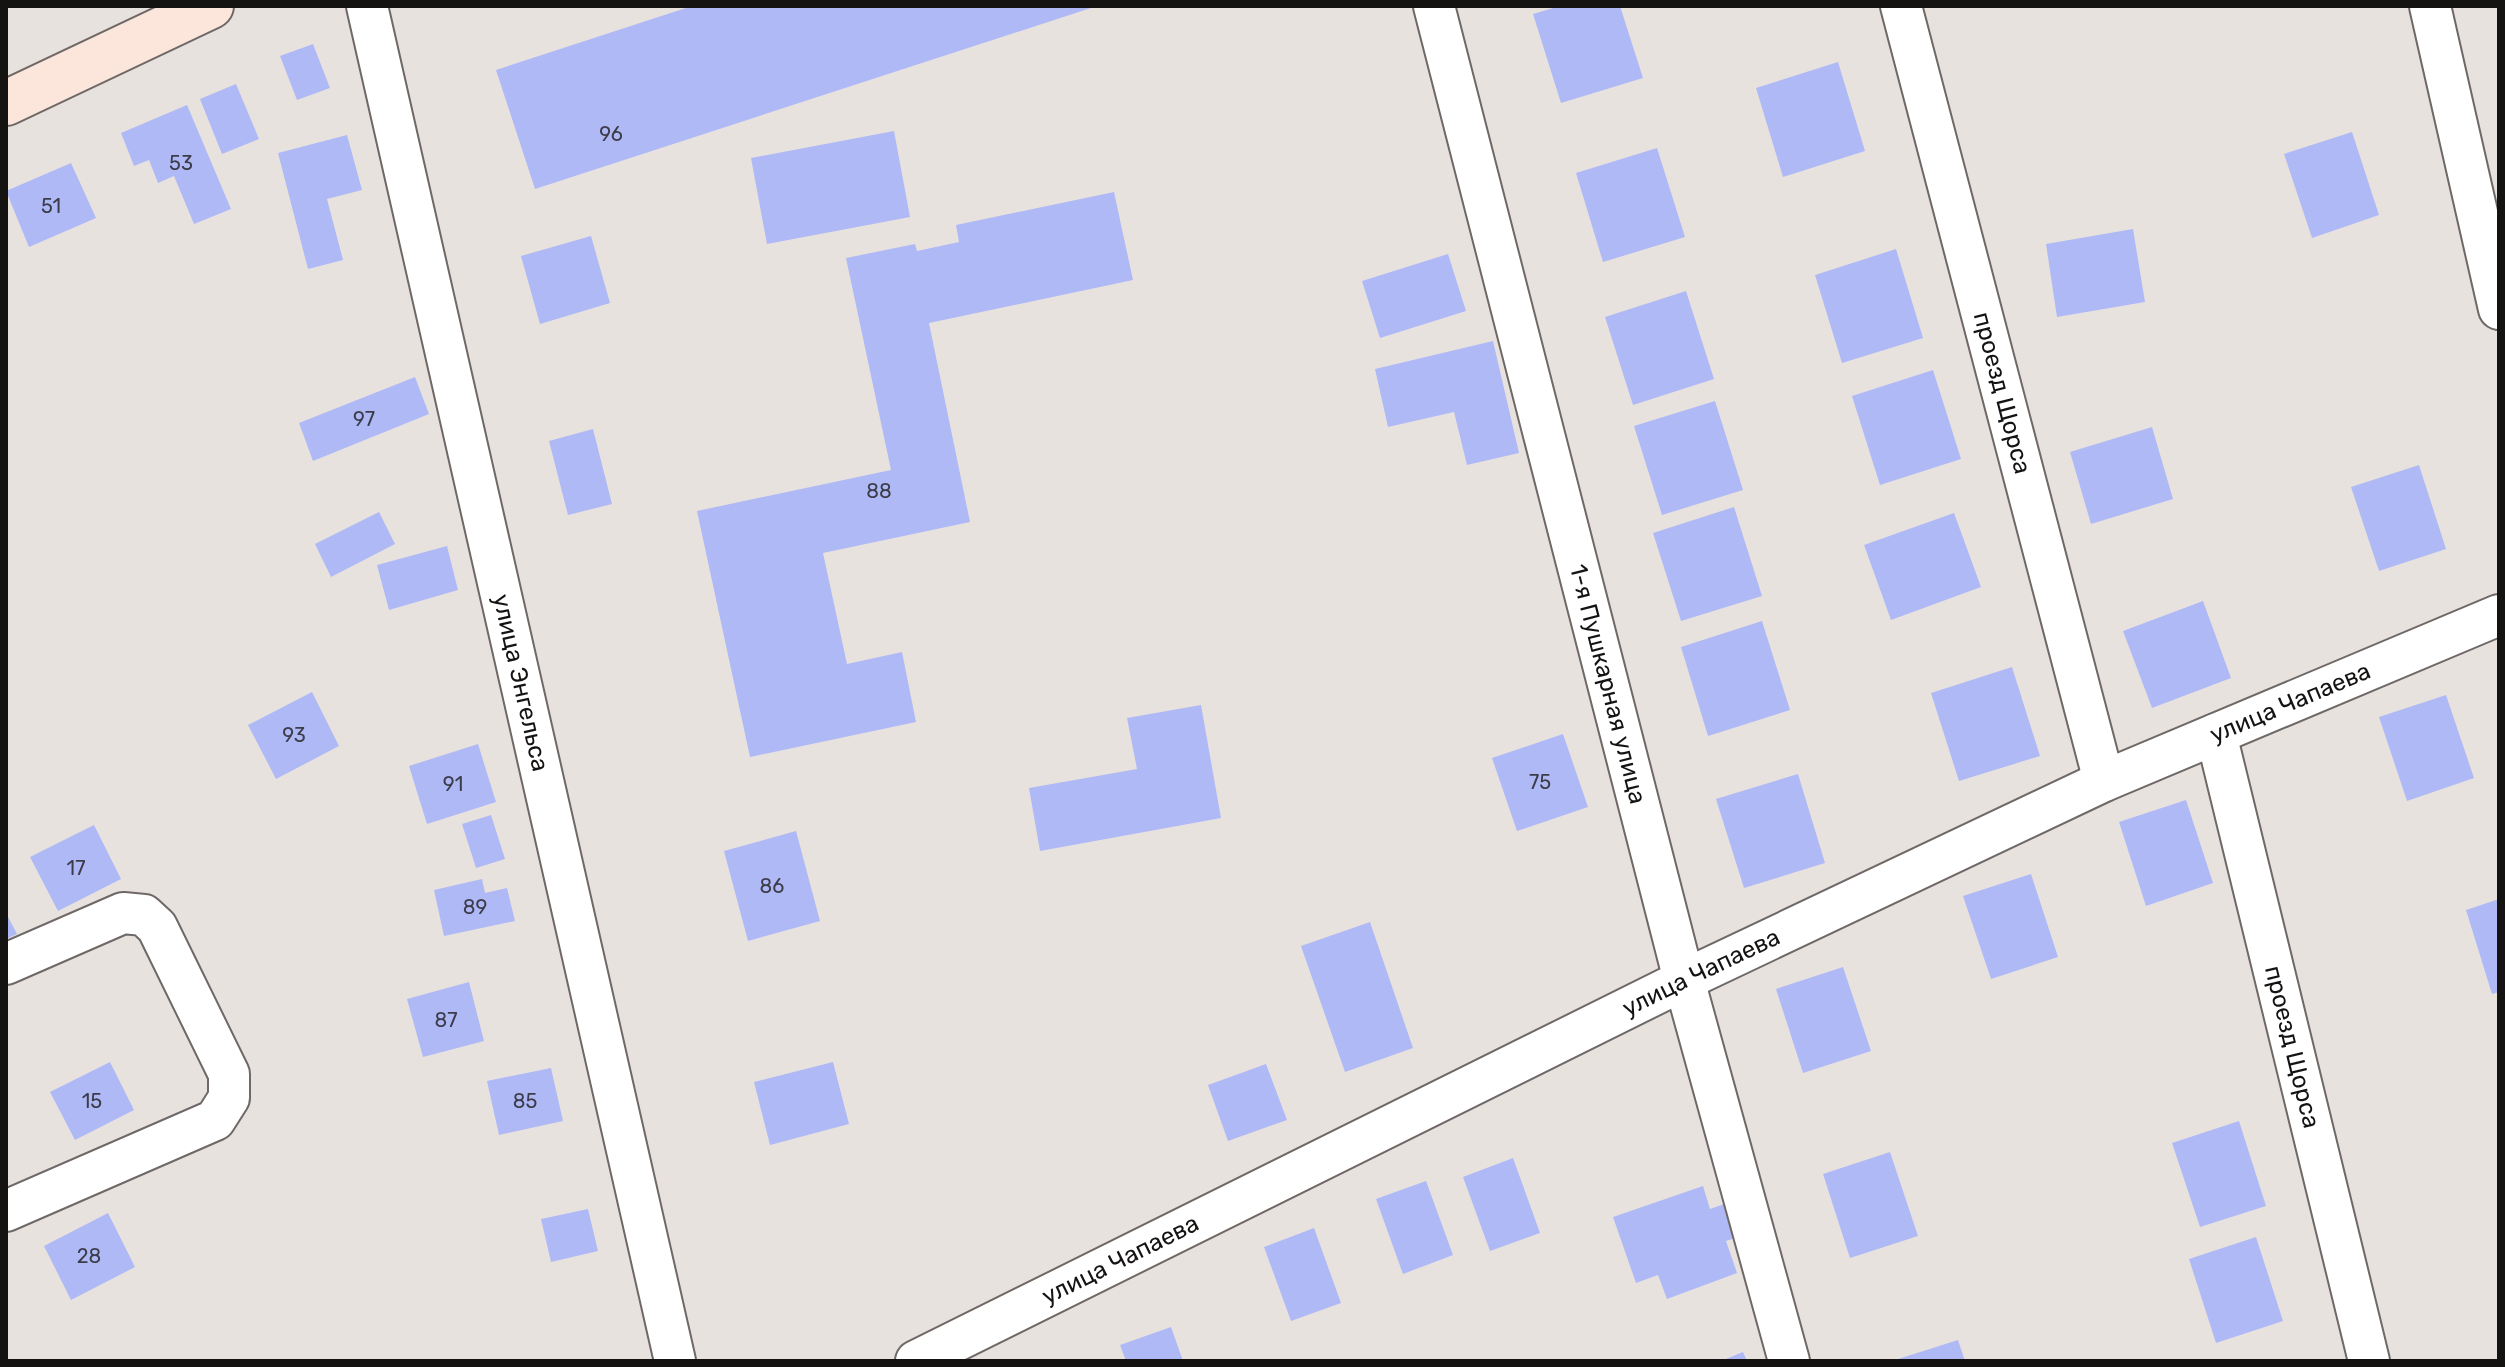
<svg xmlns="http://www.w3.org/2000/svg" width="2505" height="1367" viewBox="0 0 2505 1367" font-family="Rubik,sans-serif">
	<style>
		.building { fill: #afb9f6 }
		.lines { fill: none; stroke-linecap: round; stroke-linejoin: round }
		.minor-casing { stroke: #6e6866; stroke-width: 44 }
		.secondary-casing { stroke: #6e6866; stroke-width: 48 }
		.minor { stroke: #fff; stroke-width: 40 }
		.secondary { stroke: #fce6dc; stroke-width: 44 }
		.labels { text-anchor: middle; dominant-baseline: central; stroke-width: 6; stroke-linejoin: round; paint-order: stroke }
		.number-label { font-size: 20px; fill: #3c3c4b }
		.street-label { font-size: 24px; fill: #151312; stroke: #f6efec }
	</style>
	<rect width="100%" height="100%" fill="#e8e2df"/>
	<g class="building">
		<path d="M692,6h402v1l-559,182 -39,-119z"/>
		<path d="M1560,6h60l23,72 -82,25 -28,-89z"/>
		<path d="M313,44l17,44 -33,12 -17,-44z"/>
		<path d="M1838,62l27,89 -82,26 -27,-89z"/>
		<path d="M236,84l23,55 -37,15 -22,-55z"/>
		<path d="M187,105l44,104 -37,15 -20,-48 -16,7 -9,-23 -15,6 -13,-33z"/>
		<path d="M894,131l16,86 -143,27 -16,-86z"/>
		<path d="M2352,132l27,83 -67,23 -28,-84z"/>
		<path d="M347,135l15,55 -35,9 16,61 -35,9 -30,-116z"/>
		<path d="M1657,148l28,89 -82,25 -27,-89z"/>
		<path d="M71,163l25,55 -67,29 -23,-56z"/>
		<path d="M1114,192l19,88 -204,43 41,199 -147,31 24,111 55,-12 14,70 -166,35 -53,-246 194,-41 -45,-212 69,-14 2,7 42,-9 -3,-17z"/>
		<path d="M2133,229l12,73 -88,15 -11,-73z"/>
		<path d="M591,236l19,67 -70,21 -19,-68z"/>
		<path d="M1896,249l27,89 -81,25 -27,-88z"/>
		<path d="M1448,254l18,57 -86,27 -18,-57z"/>
		<path d="M1686,291l28,88 -81,26 -28,-88z"/>
		<path d="M1493,341l26,112 -52,12 -13,-53 -66,15 -13,-58z"/>
		<path d="M1933,370l28,89 -81,26 -28,-89z"/>
		<path d="M415,377l14,37 -116,47 -14,-38z"/>
		<path d="M1715,401l28,89 -81,25 -28,-89z"/>
		<path d="M2152,427l21,72 -82,25 -21,-72z"/>
		<path d="M593,429l19,75 -44,11 -19,-74z"/>
		<path d="M2419,465l27,84 -67,22 -28,-84z"/>
		<path d="M1734,507l28,89 -81,25 -28,-88z"/>
		<path d="M379,512l16,32 -64,33 -16,-33z"/>
		<path d="M1954,513l27,74 -90,33 -27,-75z"/>
		<path d="M447,546l11,44 -69,20 -12,-45z"/>
		<path d="M2203,601l28,77 -79,30 -29,-77z"/>
		<path d="M1762,621l28,89 -82,26 -27,-89z"/>
		<path d="M2012,667l28,89 -81,25 -28,-88z"/>
		<path d="M312,692l27,54 -63,33 -28,-54z"/>
		<path d="M2446,695l28,83 -67,23 -28,-84z"/>
		<path d="M1201,705l20,113 -181,33 -11,-63 108,-19 -10,-51z"/>
		<path d="M1563,734l25,73 -71,24 -25,-73z"/>
		<path d="M478,744l18,58 -69,22 -18,-58z"/>
		<path d="M1798,774l27,89 -81,25 -28,-89z"/>
		<path d="M2186,800l27,83 -67,23 -27,-84z"/>
		<path d="M491,815l14,44 -29,9 -14,-44z"/>
		<path d="M94,825l27,54 -63,32 -28,-54z"/>
		<path d="M796,831l24,90 -72,20 -24,-90z"/>
		<path d="M2031,874l27,83 -67,22 -28,-83z"/>
		<path d="M482,879l3,14 22,-5 8,33 -71,15 -10,-46z"/>
		<path d="M2499,899v93l-7,2 -26,-84z"/>
		<path d="M6,913l11,21 -11,5z"/>
		<path d="M1370,922l43,126 -68,24 -44,-126z"/>
		<path d="M1843,967l28,84 -68,22 -27,-84z"/>
		<path d="M469,982l15,59 -61,16 -16,-58z"/>
		<path d="M110,1062l24,48 -59,30 -25,-48z"/>
		<path d="M833,1062l16,62 -79,21 -16,-63z"/>
		<path d="M1266,1064l21,56 -59,21 -20,-56z"/>
		<path d="M551,1068l12,53 -64,14 -12,-54z"/>
		<path d="M2239,1121l27,85 -66,21 -28,-84z"/>
		<path d="M1890,1152l28,84 -68,22 -27,-84z"/>
		<path d="M1513,1158l27,75 -50,18 -27,-74z"/>
		<path d="M1426,1181l27,74 -50,19 -27,-75z"/>
		<path d="M1703,1186l7,23 20,-7 11,34 -15,5 11,32 -70,26 -9,-24 -22,8 -23,-66z"/>
		<path d="M588,1209l10,42 -47,11 -10,-43z"/>
		<path d="M108,1213l27,54 -64,33 -27,-54z"/>
		<path d="M1314,1228l27,75 -50,18 -27,-74z"/>
		<path d="M2256,1237l27,84 -67,22 -27,-84z"/>
		<path d="M1171,1327l12,34h-57l-6,-16z"/>
		<path d="M1958,1340l7,21h-70v-1z"/>
		<path d="M1743,1352l4,9h-26z"/>
	</g>
	<g class="lines">
		<defs>
			<g id="minor">
				<path id="s1" d="M367,6l308,1355"/>
				<path id="s2" d="M1434,6l250,974 105,381"/>
				<path id="s3" d="M1901,6l203,775"/>
				<path d="M2430,6l69,303"/>
				<path id="s4" d="M2216,734l153,627"/>
				<path d="M6,964l117,-51 21,2 13,12 72,147v24l-14,22 -209,91"/>
				<path id="s5" d="M916,1361l768,-381 420,-199 395,-166"/>
			</g>
			<path id="secondary" d="M6,103l205,-97"/>
		</defs>
		<use href="#minor" class="minor-casing"/>
		<use href="#secondary" class="secondary-casing"/>
		<use href="#minor" class="minor"/>
		<use href="#secondary" class="secondary"/>
	</g>
	<g class="labels">
		<g class="number-label">
			<text x="611" y="134">96</text>
			<text x="181" y="163">53</text>
			<text x="51" y="206">51</text>
			<text x="364" y="419">97</text>
			<text x="879" y="491">88</text>
			<text x="294" y="735">93</text>
			<text x="1540" y="782">75</text>
			<text x="453" y="784">91</text>
			<text x="76" y="868">17</text>
			<text x="772" y="886">86</text>
			<text x="475" y="907">89</text>
			<text x="446" y="1020">87</text>
			<text x="92" y="1101">15</text>
			<text x="525" y="1101">85</text>
			<text x="89" y="1256">28</text>
		</g>
		<g class="street-label">
			<text stroke="none"><textPath href="#s3" startOffset="400">проезд Щорса</textPath></text>
			<text stroke="none"><textPath href="#s1" startOffset="694">улица Энгельса</textPath></text>
			<text stroke="none"><textPath href="#s2" startOffset="700">1-я Пушкарная улица</textPath></text>
			<text stroke="none"><textPath href="#s5" startOffset="1524">улица Чапаева</textPath></text>
			<text stroke="none"><textPath href="#s5" startOffset="876">улица Чапаева</textPath></text>
			<text stroke="none"><textPath href="#s4" startOffset="322">проезд Щорса</textPath></text>
			<text stroke="none"><textPath href="#s5" startOffset="228">улица Чапаева</textPath></text>
		</g>
	</g>
	<rect width="2505" height="1367" fill="none" stroke="#151312" stroke-width="16"/>
</svg>
